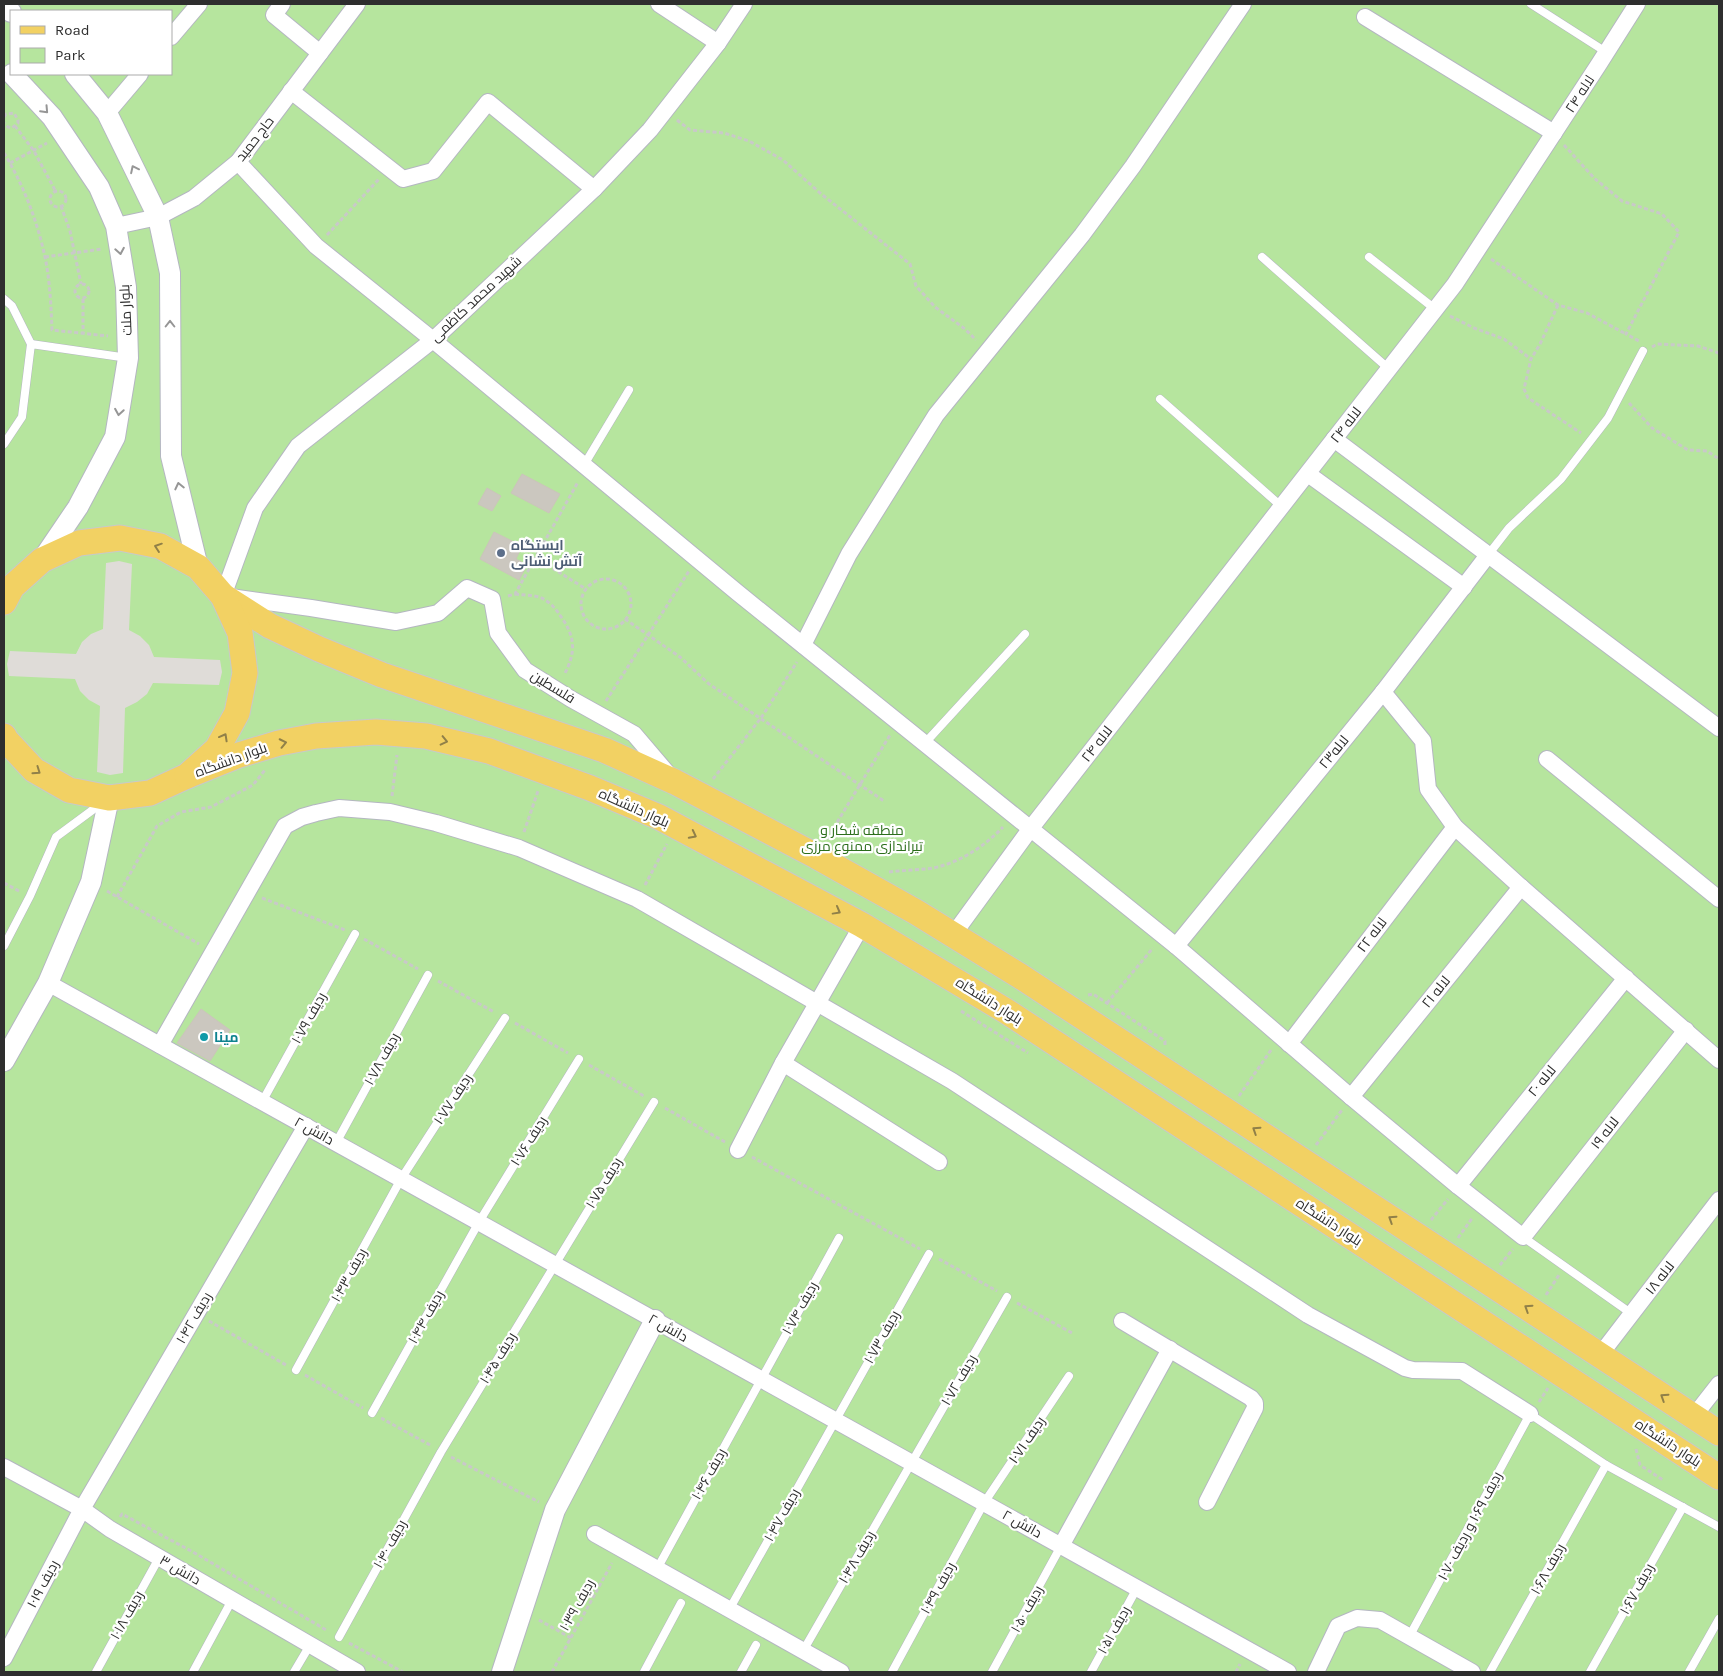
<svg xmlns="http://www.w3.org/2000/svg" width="1723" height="1676" viewBox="0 0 1723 1676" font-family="Karla,Cairo,sans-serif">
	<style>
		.green { fill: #b6e59e; fill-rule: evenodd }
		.plaza { fill: #dfdcd8 }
		.building { fill: #cbc7bf; stroke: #cbc5ba }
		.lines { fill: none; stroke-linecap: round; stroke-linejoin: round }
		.service-casing { stroke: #b4b7c1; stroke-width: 9 }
		.minor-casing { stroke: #b4b7c1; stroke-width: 18 }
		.tertiary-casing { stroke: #b4b7c1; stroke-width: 22 }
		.primary-casing { stroke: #c9c9c9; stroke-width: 27 }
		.path { stroke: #c9c9c9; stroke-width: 3; stroke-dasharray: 4 2.5; stroke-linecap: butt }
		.service { stroke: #fff; stroke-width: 8 }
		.minor { stroke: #fff; stroke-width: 16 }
		.tertiary { stroke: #fff; stroke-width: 20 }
		.primary { stroke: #f2d163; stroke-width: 25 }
		.oneway { stroke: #969696 }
		.oneway2 { stroke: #908048 }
		.service-dot { fill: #5c6f8a; stroke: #fff; stroke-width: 2 }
		.culture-dot { fill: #0f9aa8; stroke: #fff; stroke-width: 2 }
		.labels { text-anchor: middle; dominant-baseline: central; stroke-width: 4.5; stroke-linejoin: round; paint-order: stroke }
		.street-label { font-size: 14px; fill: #2e2e2e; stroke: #fff }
		.service-label { font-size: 14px; font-weight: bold; fill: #4e5e75; stroke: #fff; text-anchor: start }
		.park-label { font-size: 14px; fill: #2c6e1b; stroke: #fff }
		.culture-label { font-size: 14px; font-weight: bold; fill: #0d838f; stroke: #fff; text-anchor: start }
	</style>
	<rect width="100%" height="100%" fill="#efe9e1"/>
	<path class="green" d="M4,4h1715v1668h-1715zM11,11h160v63h-160z"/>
	<path class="plaza" d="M119,561l13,3 -3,66 11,6 9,9 5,12 66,3 2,12 -3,13 -66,-2 -6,11 -10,8 -12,6 -2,65 -13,2 -13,-3 3,-66 -11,-6 -9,-9 -5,-12 -66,-3 -2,-12 3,-13 66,3 6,-12 9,-8 12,-5 3,-66z"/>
	<g class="building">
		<path d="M522,474l38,20 -11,19 -38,-20z"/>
		<path d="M487,488l14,8 -9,15 -14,-7z"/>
		<path d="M494,532l28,14 -6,13 11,6 -8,15 -39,-21z"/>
		<path d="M201,1009l29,21 -20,31 -33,-18z"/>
	</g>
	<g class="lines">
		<defs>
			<g id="service">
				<path d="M1531,4l75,48"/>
				<path d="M1262,257l127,112"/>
				<path d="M1369,257l66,52"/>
				<path d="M4,299l8,7 19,38"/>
				<path d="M1160,399l122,108"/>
				<path d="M4,444l18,-27 9,-73 97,14"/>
				<path d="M584,465l45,-75"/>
				<path d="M1488,555l21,-27 52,-49 47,-61 35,-67"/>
				<path d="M925,743l100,-109"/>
				<path d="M4,946l26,-50 26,-59 46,-34"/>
				<path d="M262,1102l93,-168"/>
				<path d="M336,1143l92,-168"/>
				<path d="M1523,1237l109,77"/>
				<path d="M296,1370l105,-191 104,-161"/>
				<path d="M372,1413l107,-191 100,-163"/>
				<path d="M657,1569l182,-331"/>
				<path d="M729,1610l200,-356"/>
				<path d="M339,1637l102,-185 213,-350"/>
				<path d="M1409,1637l121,-223 76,51 113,62"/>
				<path d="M803,1651l204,-354"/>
				<path d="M96,1672l63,-114"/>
				<path d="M193,1672l39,-72"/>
				<path d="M294,1672l16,-27"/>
				<path d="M644,1672l37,-69"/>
				<path d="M741,1672l15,-27"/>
				<path d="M892,1672l92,-169 85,-127"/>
				<path d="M992,1672l69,-126"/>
				<path d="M1091,1672l46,-84"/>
				<path d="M1490,1672l116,-207"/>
				<path d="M1590,1672l93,-165"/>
				<path d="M1689,1672l30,-53"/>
			</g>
			<g id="minor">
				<path d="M282,4l-8,11 46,38"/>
				<path d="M659,4l59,39"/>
				<path d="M1365,17l189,116"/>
				<path d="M171,37l28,-33"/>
				<path d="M291,91l112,88 30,-8 55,-69 106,87"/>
				<path d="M107,113l33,-39"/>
				<path d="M238,162l78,84 117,94 305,253 438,353 175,151 107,89 65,51 163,-207"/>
				<path d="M116,226l42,-9 36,-19 44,-36 119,-158"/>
				<path d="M1334,439l385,289"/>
				<path d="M1308,474l156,113"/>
				<path d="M803,645l46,-91 87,-139 146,-180 51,-69 110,-162"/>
				<path d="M1383,692l40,49 5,48 27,38 66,60 198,173"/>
				<path d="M1547,759l172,140"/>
				<path d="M669,775l-35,-41 -63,-35 -46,-29 -27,-37 -6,-34 -25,-11 -29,25 -42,9 -85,-14 -88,-12 32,-88 43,-62 135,-106 161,-151 56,-59 68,-87 26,-39"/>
				<path d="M953,935l78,-107 424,-544 144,-220 38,-60"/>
				<path d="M1176,946l207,-254 105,-137"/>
				<path d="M48,983l1240,689"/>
				<path d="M1289,1044l166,-217"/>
				<path d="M160,1045l125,-219 17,-9 14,-4 23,-5 51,4 46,11 83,25 118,51 315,182 356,234 97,53 8,2 49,1 68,43"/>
				<path d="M783,1063l156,99"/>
				<path d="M1351,1097l170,-210"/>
				<path d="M738,1150l45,-87 79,-138"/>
				<path d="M1458,1186l168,-208"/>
				<path d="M1122,1321l129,77 4,5v5l-48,94"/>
				<path d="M1600,1355l119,-155"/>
				<path d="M1694,1416l25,-32"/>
				<path d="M4,1467l78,42 28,20 247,143"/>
				<path d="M595,1534l246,138"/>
				<path d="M1061,1546l109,-197"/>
				<path d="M4,1658l78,-149 224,-383"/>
				<path d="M1316,1672l22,-46 19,-8 23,2 92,52"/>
			</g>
			<g id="tertiary">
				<path d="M4,5l7,7"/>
				<path d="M12,74l40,43 47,70 17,39 10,61 2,71 -13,79 -37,70 -36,53"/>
				<path d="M75,74l32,39 51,104 12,56 1,183 27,111"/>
				<path d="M4,1061l44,-78 43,-101 18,-84"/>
				<path d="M502,1672l53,-162 100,-190"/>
			</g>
			<g id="primary">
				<path d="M223,596l47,30 49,23 63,26 222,75 71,32 141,74 100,56 104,64 699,457"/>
				<path d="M4,602l8,-15 30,-27 37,-17 41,-5 40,8 38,21 25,29 17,37 5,40 -8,40 -20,36 -30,27 -37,17 -41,5 -40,-8 -35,-20 -28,-30 -2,-4"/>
				<path d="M187,776l52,-21 40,-12 37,-7 60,-4 50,4 63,15 101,37 69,29 203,108 144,86 713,466"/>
			</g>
		</defs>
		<use href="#service" class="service-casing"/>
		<use href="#minor" class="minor-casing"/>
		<use href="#tertiary" class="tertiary-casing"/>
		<use href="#primary" class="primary-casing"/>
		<g class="path">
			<path d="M4,117l2,-3 8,-1 4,7v3l-6,5 -4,-1 -4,-4"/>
			<path d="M677,120l13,10 34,3 25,8 34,19 37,33 90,71 6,22 19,21 30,22 11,11"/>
			<path d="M15,126l19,25 22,41"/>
			<path d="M1564,145l30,33 28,23 40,13 17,18 -53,102 13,7"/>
			<path d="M4,153c19,31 33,67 41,104 5,24 6,49 7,73l56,6"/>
			<path d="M10,163l37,-20"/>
			<circle cx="58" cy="199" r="8"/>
			<path d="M61,206l9,25 11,53"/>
			<path d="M327,235l52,-56"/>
			<path d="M45,257l57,-8"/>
			<path d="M1491,259l67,46 29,8 39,21"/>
			<circle cx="82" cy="291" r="7"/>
			<path d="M83,299v34"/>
			<path d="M1558,305l-18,39 -9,15 -7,30 4,9 53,35"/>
			<path d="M1450,316l24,12 30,11 27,20"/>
			<path d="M1652,347l5,-3 41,2 21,7"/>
			<path d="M1629,403l23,25 36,22 19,1 12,8"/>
			<path d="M536,558l50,31"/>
			<circle cx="606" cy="604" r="25"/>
			<path d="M515,594c8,1 16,1 24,3 7,2 16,10 20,17 16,21 18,37 5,61"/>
			<path d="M508,596l7,-2 63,-112"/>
			<path d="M625,619l55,38 29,27 175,117"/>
			<path d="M606,701l83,-130"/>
			<path d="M713,779l48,-61 36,-56"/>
			<path d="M392,796l5,-41"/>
			<path d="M524,832l14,-41"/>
			<path d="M827,839l63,-104"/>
			<path d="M889,872c15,-2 30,-2 44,-4 26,-5 52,-22 70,-41"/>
			<path d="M4,883l15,8"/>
			<path d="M645,885l22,-41"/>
			<path d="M107,891l92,53"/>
			<path d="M117,897l40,-71 24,-14 30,-5 25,-13 17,-9 12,-15"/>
			<path d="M262,898l83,32"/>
			<path d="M364,939l54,30"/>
			<path d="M438,981l56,31"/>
			<path d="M1088,995l5,-1 72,47v5"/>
			<path d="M1107,1003l46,-55"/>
			<path d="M961,1011l67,42"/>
			<path d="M515,1023l53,30"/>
			<path d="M589,1065l55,31"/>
			<path d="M1239,1096l32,-46"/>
			<path d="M665,1108l60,34"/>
			<path d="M1316,1145l26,-35"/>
			<path d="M752,1157l168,92"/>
			<path d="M1431,1220l17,-21"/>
			<path d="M1458,1238l15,-21"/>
			<path d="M939,1259l58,32"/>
			<path d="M1500,1265l13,-16"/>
			<path d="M1546,1295l13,-20"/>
			<path d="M1017,1303l57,31"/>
			<path d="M209,1321l77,44"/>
			<path d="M305,1375l58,33"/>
			<path d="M1539,1402l9,-14"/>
			<path d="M381,1418l49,27"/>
			<path d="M1636,1449l4,16 23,15"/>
			<path d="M451,1457l88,45"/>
			<path d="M120,1517l2,-3 71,38 135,79"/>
			<path d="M539,1620l32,18"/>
			<path d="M349,1643l54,29"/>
			<path d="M552,1672l60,-109"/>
			<path d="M1236,1672l4,-8"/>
		</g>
		<use href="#service" class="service"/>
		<use href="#minor" class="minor"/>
		<use href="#tertiary" class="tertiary"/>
		<use href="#primary" class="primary"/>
	</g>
	<defs><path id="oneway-chevron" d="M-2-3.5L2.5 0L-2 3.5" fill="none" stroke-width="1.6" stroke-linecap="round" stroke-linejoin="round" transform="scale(1.25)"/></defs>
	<g class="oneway">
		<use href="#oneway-chevron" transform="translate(45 110) rotate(47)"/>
		<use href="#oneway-chevron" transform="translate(134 169) rotate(-116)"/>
		<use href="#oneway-chevron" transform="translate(120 251) rotate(80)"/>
		<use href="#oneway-chevron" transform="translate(170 324) rotate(-90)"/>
		<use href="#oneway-chevron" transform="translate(119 412) rotate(99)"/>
		<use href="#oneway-chevron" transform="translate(179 486) rotate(-103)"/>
	</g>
	<g class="oneway2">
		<use href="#oneway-chevron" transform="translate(158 547) rotate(-161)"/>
		<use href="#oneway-chevron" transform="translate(224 737) rotate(-61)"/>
		<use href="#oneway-chevron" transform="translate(444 741) rotate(13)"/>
		<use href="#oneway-chevron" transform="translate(283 743) rotate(-12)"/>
		<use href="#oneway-chevron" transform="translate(37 771) rotate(35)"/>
		<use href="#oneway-chevron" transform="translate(693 835) rotate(27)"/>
		<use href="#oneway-chevron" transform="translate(837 911) rotate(29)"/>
		<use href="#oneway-chevron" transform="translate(1256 1130) rotate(-147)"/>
		<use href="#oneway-chevron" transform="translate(1392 1219) rotate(-147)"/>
		<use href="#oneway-chevron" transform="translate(1528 1308) rotate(-147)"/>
		<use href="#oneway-chevron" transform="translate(1664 1397) rotate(-147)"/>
	</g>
	<circle class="service-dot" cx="501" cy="553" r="5"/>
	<circle class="culture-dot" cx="204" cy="1037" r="5"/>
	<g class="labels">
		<g class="street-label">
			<text transform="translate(1580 94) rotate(-57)">لاله ۲۴</text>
			<text transform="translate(255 139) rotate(-52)">حاج حمید</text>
			<text transform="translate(476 299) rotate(-43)">شهید محمد کاظمی</text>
			<text transform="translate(126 310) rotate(-93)">بلوار ملت</text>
			<text transform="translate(1346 425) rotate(-52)">لاله ۲۴</text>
			<text transform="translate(553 687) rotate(32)">فلسطین</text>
			<text transform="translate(1097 744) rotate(-52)">لاله ۲۴</text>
			<text transform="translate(1334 752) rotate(-51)">لاله۲۳</text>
			<text transform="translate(231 760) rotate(-20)">بلوار دانشگاه</text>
			<text transform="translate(634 808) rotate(24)">بلوار دانشگاه</text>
			<text transform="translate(1372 935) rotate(-53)">لاله ۲۲</text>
			<text transform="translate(1436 992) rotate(-51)">لاله ۲۱</text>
			<text transform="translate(989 1001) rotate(32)">بلوار دانشگاه</text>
			<text transform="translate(309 1018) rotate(-61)">ردیف ۱۰۷۹</text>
			<text transform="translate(382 1059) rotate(-61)">ردیف ۱۰۷۸</text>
			<text transform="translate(1542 1081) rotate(-51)">لاله ۲۰</text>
			<text transform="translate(453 1099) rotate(-57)">ردیف ۱۰۷۷</text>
			<text transform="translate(314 1131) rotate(29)">دانش ۲</text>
			<text transform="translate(1605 1133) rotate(-52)">لاله ۱۹</text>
			<text transform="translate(529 1141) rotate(-58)">ردیف ۱۰۷۶</text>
			<text transform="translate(604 1183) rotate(-59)">ردیف ۱۰۷۵</text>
			<text transform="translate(1329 1222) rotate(33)">بلوار دانشگاه</text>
			<text transform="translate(349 1275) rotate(-61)">ردیف ۱۰۴۳</text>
			<text transform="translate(1660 1278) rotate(-52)">لاله ۱۸</text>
			<text transform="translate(800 1308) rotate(-61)">ردیف ۱۰۷۴</text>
			<text transform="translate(426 1317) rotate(-61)">ردیف ۱۰۴۴</text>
			<text transform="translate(194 1318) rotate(-60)">ردیف ۱۰۴۲</text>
			<text transform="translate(668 1328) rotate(29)">دانش ۲</text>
			<text transform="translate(882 1337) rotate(-61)">ردیف ۱۰۷۳</text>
			<text transform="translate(498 1358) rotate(-59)">ردیف ۱۰۴۵</text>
			<text transform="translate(959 1380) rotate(-60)">ردیف ۱۰۷۲</text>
			<text transform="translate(1027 1440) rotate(-56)">ردیف ۱۰۷۱</text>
			<text transform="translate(1668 1443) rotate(33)">بلوار دانشگاه</text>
			<text transform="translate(709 1474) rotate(-61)">ردیف ۱۰۴۶</text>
			<text transform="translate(782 1515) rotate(-61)">ردیف ۱۰۴۷</text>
			<text transform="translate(1022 1524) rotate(29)">دانش ۲</text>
			<text transform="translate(1470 1526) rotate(-62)">ردیف ۱۰۶۹ و ردیف ۱۰۷۰</text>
			<text transform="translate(390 1544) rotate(-61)">ردیف ۱۰۴۰</text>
			<text transform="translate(857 1557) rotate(-60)">ردیف ۱۰۴۸</text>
			<text transform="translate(1548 1569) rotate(-61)">ردیف ۱۰۶۸</text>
			<text transform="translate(180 1570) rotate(30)">دانش ۳</text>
			<text transform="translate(43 1584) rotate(-62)">ردیف ۱۰۱۹</text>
			<text transform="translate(938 1588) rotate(-61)">ردیف ۱۰۴۹</text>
			<text transform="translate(1637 1589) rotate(-61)">ردیف ۱۰۶۷</text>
			<text transform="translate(577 1605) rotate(-61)">ردیف ۱۰۳۹</text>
			<text transform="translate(1027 1609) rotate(-61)">ردیف ۱۰۵۰</text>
			<text transform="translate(127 1615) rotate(-61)">ردیف ۱۰۱۸</text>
			<text transform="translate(1114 1630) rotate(-61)">ردیف ۱۰۵۱</text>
		</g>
		<g class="service-label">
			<text x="511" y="545">ایستگاه<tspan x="511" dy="16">آتش نشانی</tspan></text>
		</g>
		<g class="park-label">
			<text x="862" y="830">منطقه شکار و<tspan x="862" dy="16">تیراندازی ممنوع مرزی</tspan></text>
		</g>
		<g class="culture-label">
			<text x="214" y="1037">مینا</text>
		</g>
	</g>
	<rect width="1723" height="1676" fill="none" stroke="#2e2e2e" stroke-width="10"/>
	<rect x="10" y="10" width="162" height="65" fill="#ffffff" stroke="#ababab"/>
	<rect x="20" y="26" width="25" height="8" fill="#f2d163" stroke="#ababab"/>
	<text x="55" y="35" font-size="15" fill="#2e2e2e">Road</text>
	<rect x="20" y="48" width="25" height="15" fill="#b6e59e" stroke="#ababab"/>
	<text x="55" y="60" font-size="15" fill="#2e2e2e">Park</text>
</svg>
